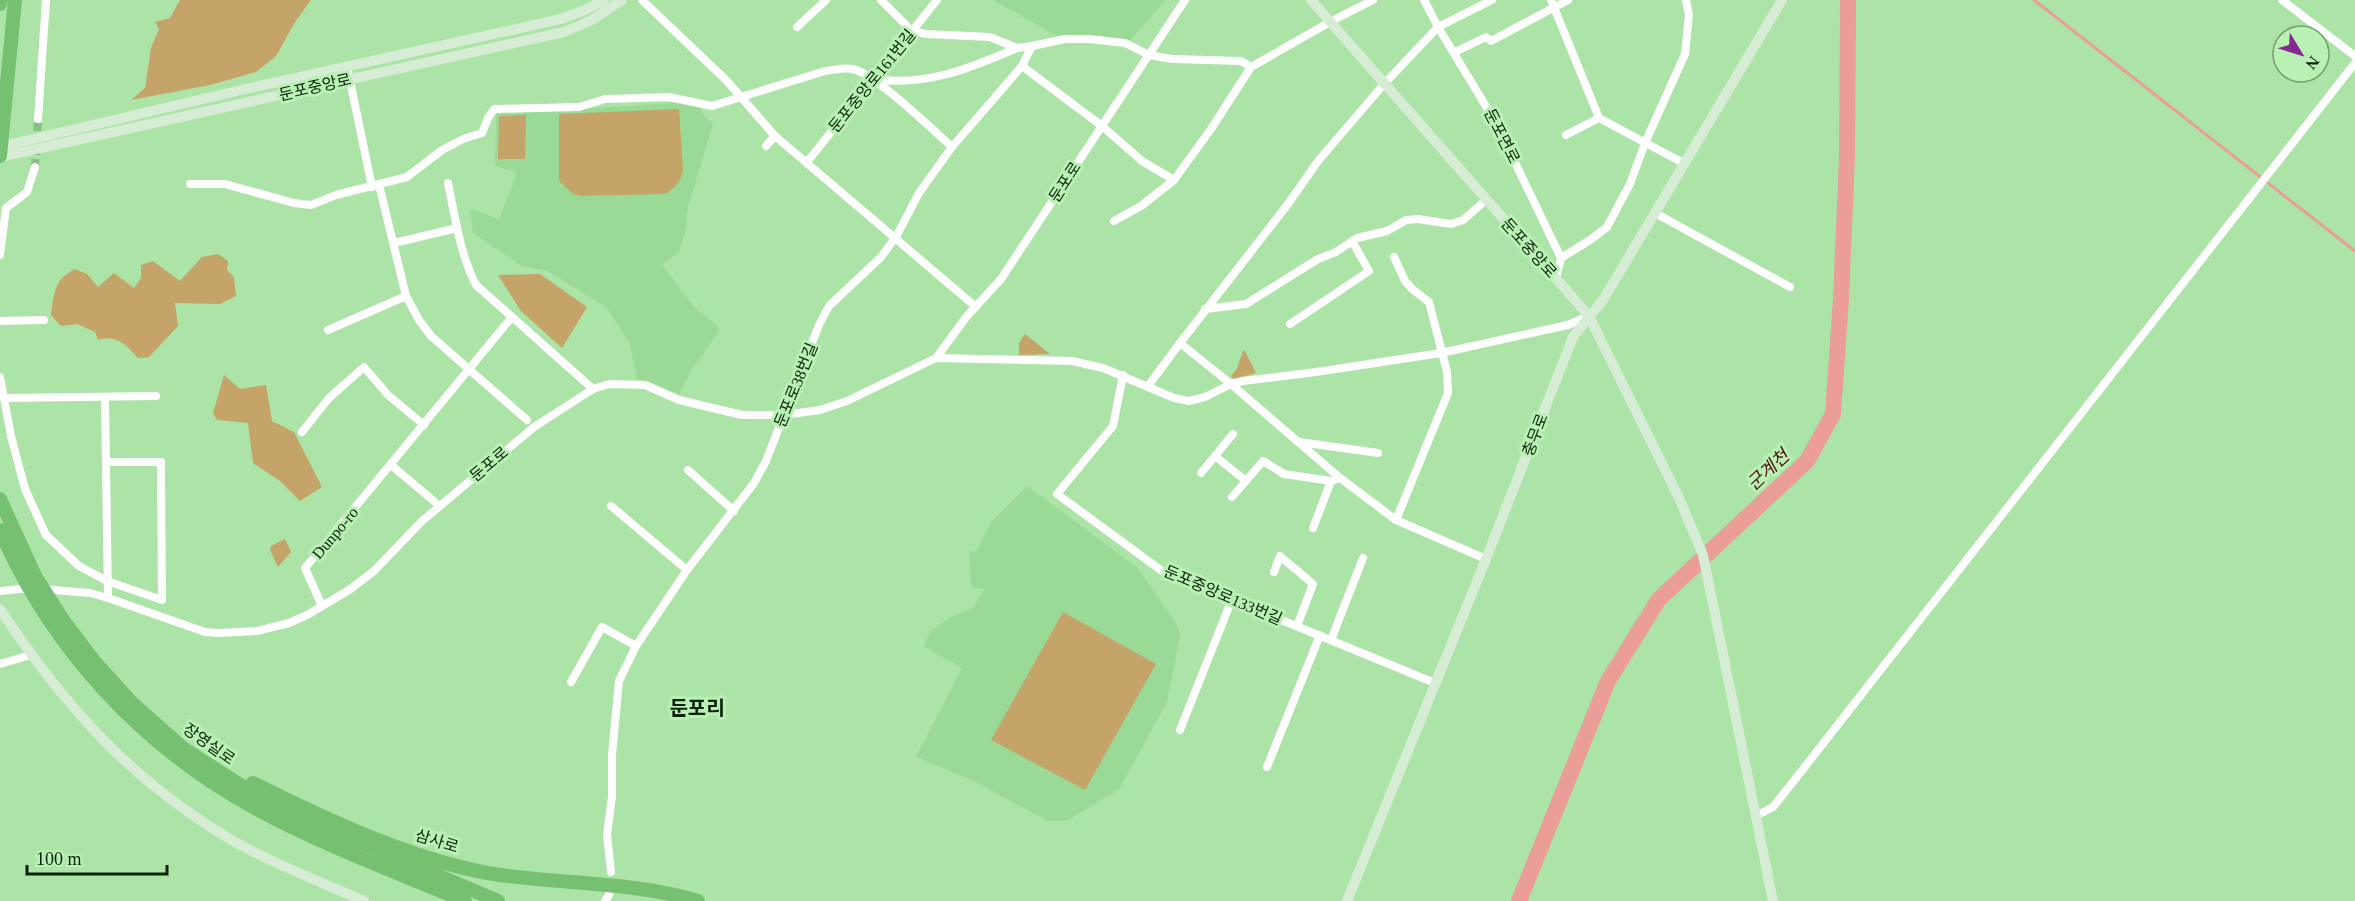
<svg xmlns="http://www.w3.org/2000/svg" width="2355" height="901" viewBox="0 0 2355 901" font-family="'Times New Roman','Noto Sans KR',serif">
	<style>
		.built { fill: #9bd997 }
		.green { fill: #c4a468 }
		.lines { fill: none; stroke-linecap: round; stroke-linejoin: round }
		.stream { stroke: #eb9d98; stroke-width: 3 }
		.river { stroke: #eb9d98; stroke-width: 16 }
		.street-tunnel { stroke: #8bbd87; stroke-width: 8; stroke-dasharray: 8 4; stroke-linecap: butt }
		.street { stroke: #fff; stroke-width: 8 }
		.secondary { stroke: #d6ecd4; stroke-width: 10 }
		.highway { stroke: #76c171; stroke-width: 14 }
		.labels { text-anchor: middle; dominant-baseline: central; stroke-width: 6; stroke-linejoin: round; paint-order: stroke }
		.street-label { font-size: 16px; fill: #0c220b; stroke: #b8f1b3 }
		.water-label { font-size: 18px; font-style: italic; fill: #500a10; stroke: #b8f1b3 }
		.quarter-label { font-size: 20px; font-weight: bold; fill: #0c220b; stroke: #b8f1b3 }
	</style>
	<rect width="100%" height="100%" fill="#abe4a6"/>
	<g class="built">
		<path d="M993,0h173l-36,40 -73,-4z"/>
		<path d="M672,103l28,4 4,9 9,7 -26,88 -1,18 -7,22 -17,14 33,43 22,17 2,6 -27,38 -13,25 -30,-13 -12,-2 -7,-35 -23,-36 -59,-37 -26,-5 -49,-33 -3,-24 29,10 16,-39 1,-8 -21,-6 1,-52z"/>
		<path d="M1027,486l111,82 39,57 3,11 -13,66 -48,87 -53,32h-18l-76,-41 -56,-23 46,-89 -39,-22 8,-15 18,-13 24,-10 12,-19 -14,-2 -2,-36 7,1 16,-31z"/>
	</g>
	<g class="green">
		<path d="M180,0h131l-16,22 -19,34 -20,16 -46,13 -79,15 14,-12 6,-40 8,-19 -4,-7 15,-4z"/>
		<path d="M679,109l4,62c-3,12 -8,17 -18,23l-83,2 -9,-2 -14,-13v-67z"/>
		<path d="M526,115l-1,44h-27l1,-43z"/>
		<path d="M218,254l10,7 -1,9 7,7 2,19 -16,8 -45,-1 3,23 -29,31 -11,1c-13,-14 -20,-23 -40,-18l-3,-8 -18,-8 -16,2 -10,-11c3,-21 3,-36 24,-46l12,5 11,13 16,-14 20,15 7,-10v-13l12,-4 27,20 22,-24z"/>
		<path d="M540,274l47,33 -25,41 -41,-37 -23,-36z"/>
		<path d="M1025,334l25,20 -31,1v-12z"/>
		<path d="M1243,351h2l11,22 -22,6 -3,-3 6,-8z"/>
		<path d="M224,375l16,14 26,-4 6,36 22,11 28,55 -22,14 -20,-20 -27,-18 -5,-40 -31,-3 -4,-7z"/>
		<path d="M285,539l6,13 -13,15 -8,-17 1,-4z"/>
		<path d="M1063,612l93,52 -71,126 -94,-50z"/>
	</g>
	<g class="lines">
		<path class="stream" d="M2034,0l321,251"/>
		<path class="river" d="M1519,901l89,-220 51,-82 148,-138 26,-47 8,-115 6,-143 1,-156"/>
		<path class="street-tunnel" d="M35,167l3,-48"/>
		<g class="street">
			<path d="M642,0l84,80 49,56 201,171"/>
			<path d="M881,0l31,31 14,3 64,3 27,11 15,-2"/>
			<path d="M1424,0l14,27 58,96 65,135 -5,20"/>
			<path d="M1551,0l48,118 -33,17"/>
			<path d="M2282,0l73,56"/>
			<path d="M797,27l29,-27"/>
			<path d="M1455,52l31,-15 5,4 77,-41"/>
			<path d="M347,66l25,121"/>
			<path d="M1022,66l80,60 40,35 32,19"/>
			<path d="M874,79c51,8 97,-11 143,-31"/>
			<path d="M1599,118l86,46"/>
			<path d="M38,119l8,-119"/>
			<path d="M766,146l9,-10"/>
			<path d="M807,162l130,-162"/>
			<path d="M448,183c7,34 12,71 28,102l117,104"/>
			<path d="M190,184h35l69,19 17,2 25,-10 71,-18 35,-27 21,-11 19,-6 6,-15 6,-9 85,-2 26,-8 64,-2 43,9 113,-35c9,-1 19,-4 28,-2 22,5 80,61 99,78"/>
			<path d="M379,185l27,111 13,24 12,16 96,84"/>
			<path d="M1655,213l135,74"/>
			<path d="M1114,221l27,-15 33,-26 37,-51 40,-62 79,-45 43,-22"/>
			<path d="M394,243l63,-15"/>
			<path d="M0,255l6,-47 21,-16 8,-25"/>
			<path d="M1394,257l11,24 7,8 17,13 18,70 1,21 -52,127"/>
			<path d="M1561,258l29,-18 17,-13 23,-43 15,-41 40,-89 4,-39 -3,-15"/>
			<path d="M1205,309l41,-5 72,-45 18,-7 21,-14 30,-7 19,-11 12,-1 33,5 12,-4 23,-20"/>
			<path d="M0,321l44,-1"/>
			<path d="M1290,324l79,-53 -17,-30"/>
			<path d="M328,330l78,-34"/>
			<path d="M1180,343l108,-139 30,-43 66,-77 54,-57 54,-27"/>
			<path d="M936,358l31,-42 34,-37 184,-279"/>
			<path d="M1123,375l-10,51 -56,68 105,77 273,112"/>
			<path d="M0,377l11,59 14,53 21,46 33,31 28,15 55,19 -1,-138h-55"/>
			<path d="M1148,386l32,-43 51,41 109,94 56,42 90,39"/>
			<path d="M105,397l3,201"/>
			<path d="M4,398l152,-2"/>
			<path d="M302,432l27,-34 35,-31 24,28 36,30"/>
			<path d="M1299,442l79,11"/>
			<path d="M1215,456l31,25"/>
			<path d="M391,465l44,37"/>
			<path d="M688,470l46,41"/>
			<path d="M1201,473l32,-39"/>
			<path d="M1232,497l31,-36 21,13 47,7 9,-3"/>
			<path d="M611,506l76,64"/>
			<path d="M1313,528l18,-47"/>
			<path d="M1274,572l6,-16 33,28 -16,42"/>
			<path d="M42,589l48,4 18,5 97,34 14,1 38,-2 32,-8 18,-8 42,-25 25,-19 48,-50 112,-94 59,-38 16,-5 36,1 34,15 63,15h41l37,-5 27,-9 89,-43 136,3 31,7 71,30 15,3 16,-4 26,-13 12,-3 73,-9 125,-19 127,-28 20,-9"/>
			<path d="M0,591l30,-3"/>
			<path d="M322,606l-17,-38 206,-250"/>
			<path d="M1331,640l32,-82"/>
			<path d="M0,664l31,-9"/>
			<path d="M571,682l31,-55 34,19"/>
			<path d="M1180,730l52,-131"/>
			<path d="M1267,767l53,-132"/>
			<path d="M1756,816l17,-9 27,-34 555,-710"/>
			<path d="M611,872l-4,-38 5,-37v-42l7,-74 17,-35 51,-76 67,-87 12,-22 53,-136 10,-19 52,-49 16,-22 22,-42 33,-46 70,-81 10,-20 33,-7h24l36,4 24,12 23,4 69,2 10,6"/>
			<path d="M605,901l4,-6"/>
		</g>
		<g class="secondary">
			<path d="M1311,0l278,316 91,184 23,55 70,346"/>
			<path d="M0,147l241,-57 320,-71 24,-9 19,-10"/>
			<path d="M0,157l564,-125 26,-11 32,-21"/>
			<path d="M0,609c65,98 132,173 235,233 41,23 86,40 129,59"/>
			<path d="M1347,901l139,-342 87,-222 30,-37 179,-300"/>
		</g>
		<g class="highway">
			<path d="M0,4l1,-4"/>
			<path d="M0,156l15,-156"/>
			<path d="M0,499l35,77 28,44 31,41 38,42 52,46 72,46 41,21 201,85"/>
			<path d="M0,530c51,118 141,215 253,277 65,36 143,65 212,94"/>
			<path d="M253,783c74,37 165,80 247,92 66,9 134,7 198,26"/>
		</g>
	</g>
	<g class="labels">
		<g class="street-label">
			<text transform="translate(872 81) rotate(-51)">둔포중앙로161번길</text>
			<text transform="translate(315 87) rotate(-13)">둔포중앙로</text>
			<text transform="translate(1502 136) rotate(63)">둔포면로</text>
			<text transform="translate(1065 182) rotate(-57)">둔포로</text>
			<text transform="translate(1529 248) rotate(48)">둔포중앙로</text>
			<text transform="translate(796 385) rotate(-68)">둔포로38번길</text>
			<text transform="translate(1535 435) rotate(-69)">충무로</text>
			<text transform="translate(489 464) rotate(-40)">둔포로</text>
			<text transform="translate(335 533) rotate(-50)">Dunpo-ro</text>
			<text transform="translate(1223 595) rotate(23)">둔포중앙로133번길</text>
			<text transform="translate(209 744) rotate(35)">장영실로</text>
			<text transform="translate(437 841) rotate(17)">삼사로</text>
		</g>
		<g class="water-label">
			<text transform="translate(1768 470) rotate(-43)">군계천</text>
		</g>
		<g class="quarter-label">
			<text x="697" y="708">둔포리</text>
		</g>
	</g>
	<g transform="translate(2301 54) rotate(128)"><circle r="28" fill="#b8f1b3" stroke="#739e70" stroke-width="1.5"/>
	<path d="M0-4.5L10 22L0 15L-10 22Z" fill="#862792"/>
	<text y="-9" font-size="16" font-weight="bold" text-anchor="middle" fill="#0c220b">N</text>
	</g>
	<path d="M27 865v9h140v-9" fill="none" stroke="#0c220b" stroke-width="3"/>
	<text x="36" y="865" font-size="18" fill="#0c220b" stroke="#b8f1b3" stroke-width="4.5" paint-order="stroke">100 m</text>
</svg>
